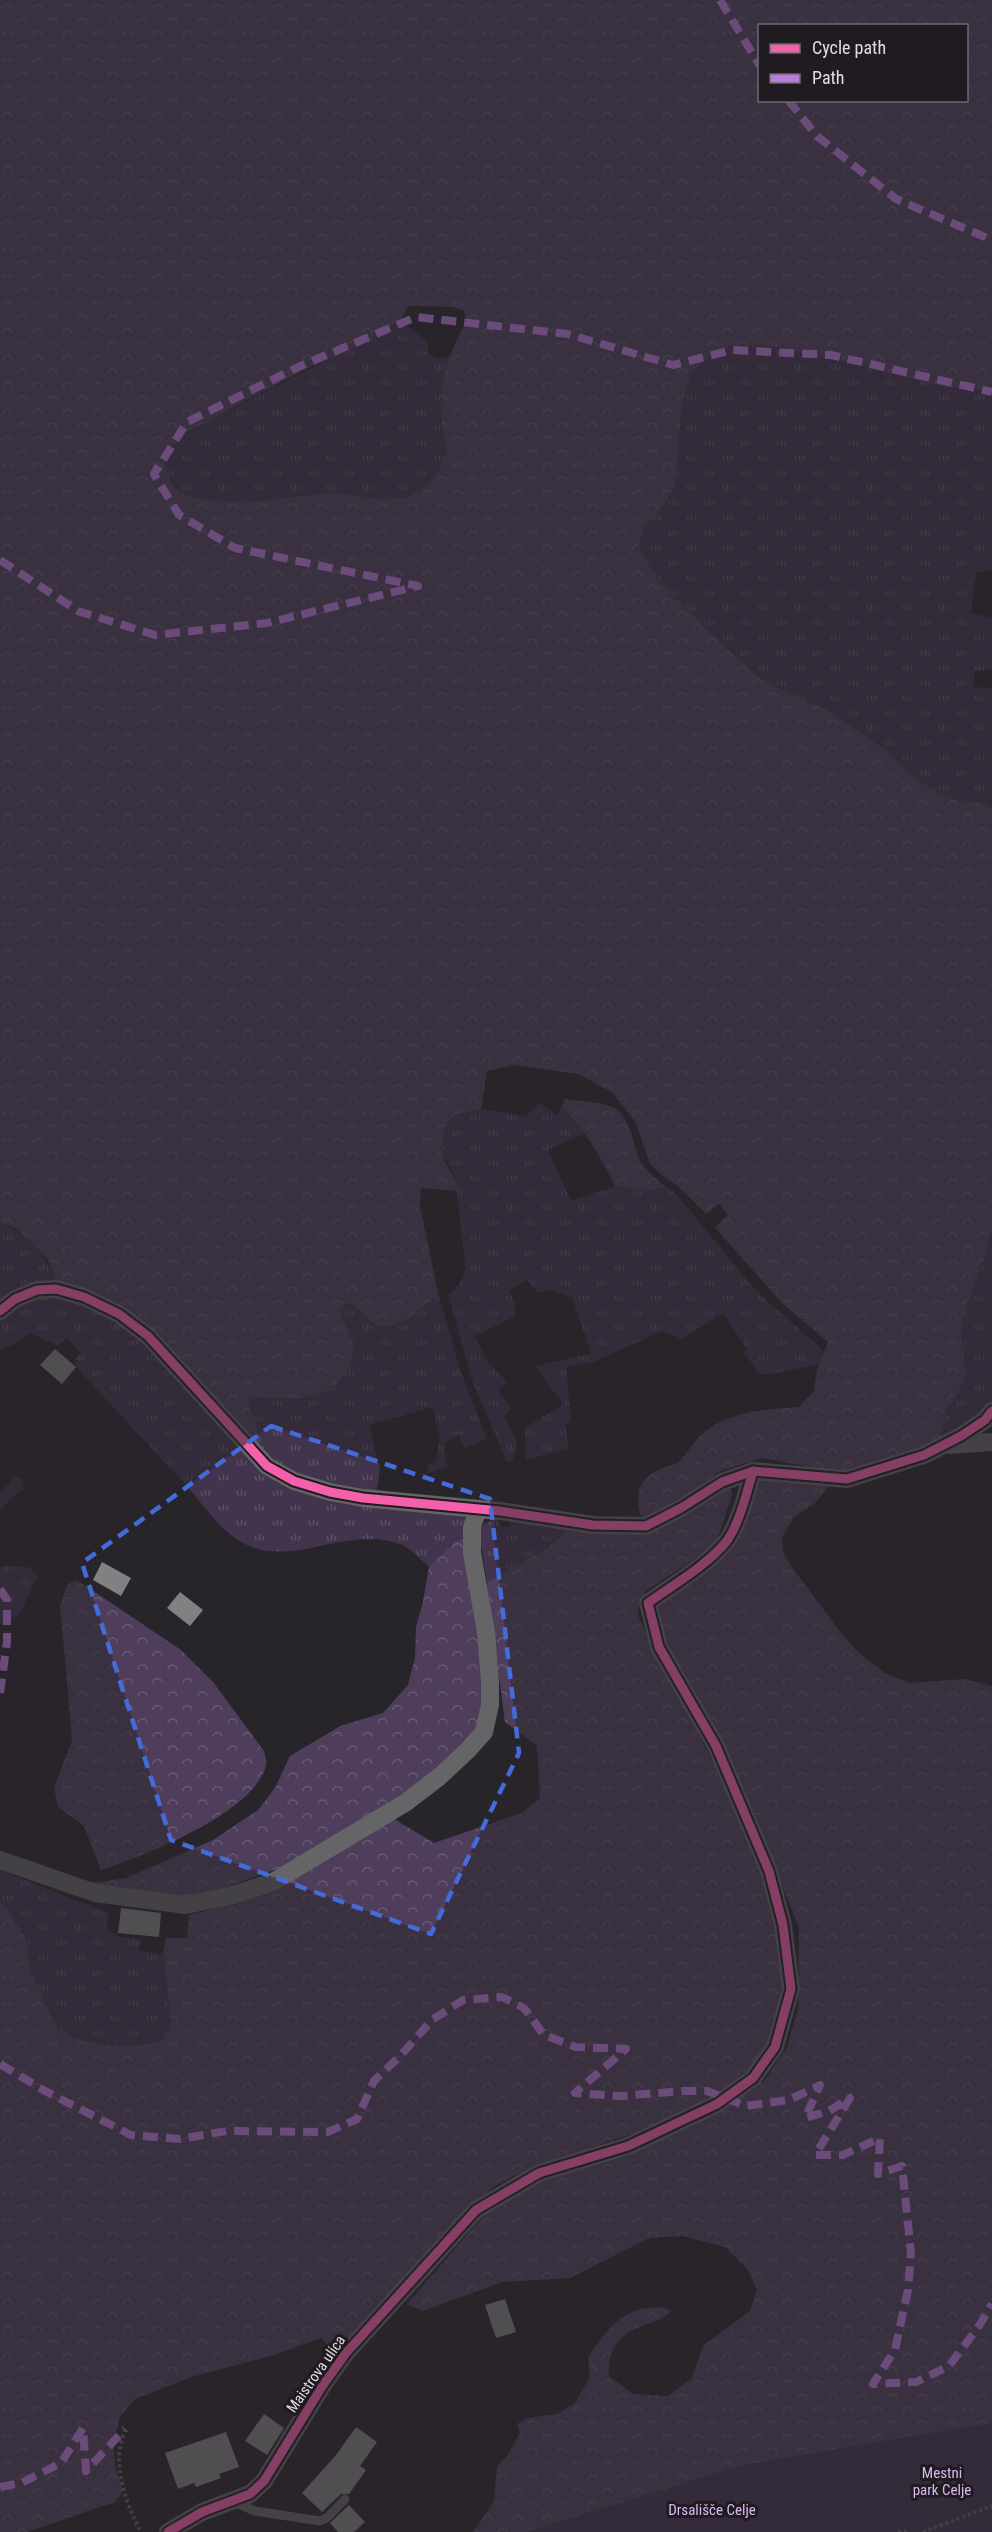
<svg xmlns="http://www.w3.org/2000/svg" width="992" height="2532" viewBox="0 0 992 2532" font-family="'Roboto Condensed',sans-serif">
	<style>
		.grass { fill: url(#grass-tufts) }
		.forest { fill: url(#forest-crowns); fill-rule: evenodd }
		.green { fill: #41344c }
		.building { fill: #838084 }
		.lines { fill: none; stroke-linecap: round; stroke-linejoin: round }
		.path { stroke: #626062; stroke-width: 4; stroke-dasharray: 3 3; stroke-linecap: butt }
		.service { stroke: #656466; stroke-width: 9 }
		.minor { stroke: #656466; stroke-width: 18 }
		.quiet { stroke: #bd7bd9; stroke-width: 8; stroke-dasharray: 15 8; stroke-linecap: butt }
		.cycleway-casing { stroke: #1f1b21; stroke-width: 13 }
		.cycleway { stroke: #f560ab; stroke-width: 9 }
		.marked { fill: none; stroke: #446bda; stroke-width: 4.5; stroke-dasharray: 12 8; stroke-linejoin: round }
		.labels { text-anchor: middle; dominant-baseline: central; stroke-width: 6; stroke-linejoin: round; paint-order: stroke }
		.street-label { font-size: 15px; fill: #e0dde2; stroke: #1f1b21 }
		.park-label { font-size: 15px; fill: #dab8f4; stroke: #1f1b21 }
	</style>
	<defs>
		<pattern id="grass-tufts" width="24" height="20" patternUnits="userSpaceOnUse" patternTransform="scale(1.5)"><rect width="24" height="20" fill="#41344c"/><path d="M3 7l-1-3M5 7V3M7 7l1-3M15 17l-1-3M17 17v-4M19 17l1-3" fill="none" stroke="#5c5166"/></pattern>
		<pattern id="forest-crowns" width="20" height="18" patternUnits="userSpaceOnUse" patternTransform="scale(1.5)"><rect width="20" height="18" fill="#4f3e5b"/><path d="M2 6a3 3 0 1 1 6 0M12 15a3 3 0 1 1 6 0" fill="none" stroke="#685972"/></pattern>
	</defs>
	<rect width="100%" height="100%" fill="#28252a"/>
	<g class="grass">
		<path d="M400,321l27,20 1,11 8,7 14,-3c-9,36 -17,58 -2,94 -7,20 -17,36 -37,45 -15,8 -50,1 -68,-1 -40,-2 -80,10 -120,7 -12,-1 -34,-3 -44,-10 -13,-10 -14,-23 -14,-37 17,-25 46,-34 72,-48 54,-28 110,-55 163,-85z"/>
		<path d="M761,345l51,9 133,33 47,4v179l-16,2 -5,41 21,5v52l-17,1 -2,16 19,1v120l-11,-5 -18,-1 -24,-9 -23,-14 -30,-29 -57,-39 -61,-28 -20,-15 -90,-87 -12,-19 -7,-16 5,-20 21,-22 10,-17 7,-81 9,-33 17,-15 23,-12z"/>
		<path d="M539,1103l18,12 4,-8 24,26 -37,17 23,51 44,-15 30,5 21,-4 9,6 73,88 18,19 58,51 -5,13 -46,10h-14l-15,-22 3,-3 -24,-36 -41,26 -20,-8 -71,32 -25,4 5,55 -6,1 4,25 -43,12 -1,-32 38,-24 -28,-38 56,-12 -19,-57 -20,-7 -15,2 -10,-12 -18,10 6,14v12l-40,20 13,26 19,20 -9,9 13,18 -7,7 13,25 -4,20 -6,1 -33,-77 -26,-90 10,-9 8,-14 -11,-96 -13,-23 3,-22 5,-13 11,-7 20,-2 45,7z"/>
		<path d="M0,1222c28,11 45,32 56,60l-56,24z"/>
		<path d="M992,1230v174l-13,15 -39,19 6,-27 13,-20 7,-16 -5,-45 4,-21 18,-46z"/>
		<path d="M44,1292l77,27 150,157 192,38 3,6 1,17 -11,4 -27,25c-9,-7 -19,-18 -29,-22 -52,-19 -105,23 -153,1 -27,-13 -42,-39 -62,-61 -36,-39 -73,-78 -109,-117l-1,-8 6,-6 -14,-15 -10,7 -28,-12 -17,12 -12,5v-34z"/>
		<path d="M438,1293l23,79 26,67 -23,9 -5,-14 -15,10 3,23 -19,6v-7l8,-5 4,-22 -7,-32 -64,18 11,44 -4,25 -63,-10 -54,-33 2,-13 -12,-33 2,-6c16,-5 43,0 62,-2l41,-52 -14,-35 2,-5 7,-2c10,6 19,19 30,23 18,6 47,-21 59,-33z"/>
		<path d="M15,1476l7,3 2,9 -13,10 -11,13v-17z"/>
		<path d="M498,1519l3,8 9,-1 -2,-6 43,7h22l-30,24 -35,18 -21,15 -8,-54 6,-7z"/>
		<path d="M7,1566l21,1 10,8 -18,38 -20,12v-58z"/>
		<path d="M0,1870l108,43 -1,15 12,9 22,3 -2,10 24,4 7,59 -1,18 -10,11c-37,7 -65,4 -100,-10l-28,-60 -5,-33 -18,-31 -8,-6z"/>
	</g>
	<g class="forest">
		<path d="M0,0h992v391l-47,-4 -133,-33 -51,-9 -30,1 -23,12 -17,15 -9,33 -7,81 -10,17 -20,22 -6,20 19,35 90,87 20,15 61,28 57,39 30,29 23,14 24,9 18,1 11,5v422l-9,33 -18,46 -4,21 5,45 -7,16 -13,20 -6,27 -25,12 -44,15 -34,7 -75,-14 -42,13 -26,19 -52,30c-8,-24 -5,-42 20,-52 4,-2 9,-2 13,-4 10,-6 16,-19 24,-27 25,-25 67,-28 100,-30l15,-16 3,-21 11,-28 -44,-37 -60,-67 -9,-11 13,-12 -9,-11 -13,10 -28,-28 -15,-10 -13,-12 -14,-41 -24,-31 -34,-18 -64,-9 -27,6 -6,38c-21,3 -34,5 -37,28 -1,6 -3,13 -1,19 5,15 12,17 15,35l-37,-3 -1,18 18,87c-12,12 -41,39 -59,33 -11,-4 -19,-17 -30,-23l-7,2 -2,5c3,11 11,23 13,34 2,9 -3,20 -7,27 -14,26 -39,29 -68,27 -10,0 -17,-2 -27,1l-2,6 12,33 -2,13 -89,-101 -114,-68 -8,-22 -16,-17 -15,-14 -17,-7zM760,26h206v74h-206zM408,306l44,1 11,3 4,11c-23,38 -36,87 -19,129 -7,20 -17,36 -37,45 -15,8 -50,1 -68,-1 -40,-2 -80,10 -120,7 -12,-1 -34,-3 -44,-10 -13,-10 -14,-23 -14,-37l18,-20 125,-66 38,-16 54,-31z"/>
		<path d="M565,1099c14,2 40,3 51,10 16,11 16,36 24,51 6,11 17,19 26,27l-21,4 -30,-5c-14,-30 -30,-56 -54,-79z"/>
		<path d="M763,1473l66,13 -14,17 -21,14 -12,21 1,13 8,15 47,63 20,23 27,21 24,10 55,-4 28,7v796l-244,-18 -221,68h-54l21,-31 3,-35 10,-10 13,-23 -3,-9 10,-6 30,-4 17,-10 16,-27 -2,-20c17,-23 30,-46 60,-49 10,-1 14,-2 23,3 -9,10 -17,10 -29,15 -23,8 -35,25 -33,50l24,18 35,2 24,-18 11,-32 47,-35 7,-21 -10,-21 -22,-22 -42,-11 -34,2 -79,40 -67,4 -81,29 -15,-7 83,-96 33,-21 209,-84 32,-22 23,-34 11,-39 1,-80 -29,-73 -110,-226 -3,-24 39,-26z"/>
		<path d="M730,1486l2,8 -15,47 -22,18 -48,31 -7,12 -2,13c52,116 148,248 145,378 -1,13 -2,32 -7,44 -9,21 -38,47 -57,58 -46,27 -101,43 -151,61 -24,9 -50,16 -71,29 -9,6 -17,14 -25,21l-135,152 -15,-20 -51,18 -77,20 -59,23 -15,18 -7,29 3,24 7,22 -8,10 -88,30h-27v-630l8,6 18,31 5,33 28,60c35,14 63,17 100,10l10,-11 1,-18 -7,-59 3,-16h21l2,-23c75,-17 140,-58 205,-96l40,24 88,-30 18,-15 -3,-52 -32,-24 -18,-138 21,-15 35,-18 30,-24 72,7z"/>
		<path d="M467,1537l18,145 -8,56 -95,71 -100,58 -82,30 -47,2 -68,-15 41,-6 87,-38 45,-30 17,-22 15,-32 50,-30 43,-13 25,-28 7,-27 1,-31 7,-25 6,-36 27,-25z"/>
		<path d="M77,1580l104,70 32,32 51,69c1,4 3,10 2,14 -10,47 -123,92 -165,105l-17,-44 -26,-19 -4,-19 18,-48 -12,-135 8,-21z"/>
	</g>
	<path class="green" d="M992,2423v109h-465l221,-68z"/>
	<g class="building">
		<path d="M55,1349l21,18 -14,17 -22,-19z"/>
		<path d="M102,1562l29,16 -10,18 -28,-16z"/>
		<path d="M180,1592l23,18 -13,16 -23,-18z"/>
		<path d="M121,1908l40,5 -2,24 -41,-4z"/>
		<path d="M505,2299l11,33 -20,6 -11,-33z"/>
		<path d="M264,2414l20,14 -17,27 -22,-14z"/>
		<path d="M356,2427l21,15 -17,24 6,4 -17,24h-8l-19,18 -20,-19 34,-38z"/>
		<path d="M226,2432l13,35 -20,7 2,4 -25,9 -2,-4 -16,6 -13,-36z"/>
		<path d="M349,2505l16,17 -11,10h-16l-8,-9z"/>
	</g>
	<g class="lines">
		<g class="path">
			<path d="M125,2429c-2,9 -6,19 -6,29 0,24 10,53 22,74"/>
			<path d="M898,2532h11"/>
			<path d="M923,2532l69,-26"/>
		</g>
		<path class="service" d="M234,2502l21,9 65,10 8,-4 17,-18"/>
		<g class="minor">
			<path d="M0,1311l15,-12 22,-9 19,-1 28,8 35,17 29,22 119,130 27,15 36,11 33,6 137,13 93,14 53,1 35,-18 41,-26 31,-11 94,8 77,-24 37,-19 24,-16 7,-9"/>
			<path d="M949,1445l43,-3"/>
			<path d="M0,1860l95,33 91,12 47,-10 40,-13 132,-79 34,-26 28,-26 17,-19 6,-27v-23l-4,-50 -14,-79v-26l6,-18"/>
			<path d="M168,2532l34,-20 48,-18 14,-13 59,-96 23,-32 130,-143 63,-37 89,-27 89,-42 36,-26 22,-31 16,-58 -8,-64 -14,-54 -53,-125 -57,-99 -11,-44c26,-19 57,-36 78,-61 13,-17 21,-50 27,-71"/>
		</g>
		<g class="quiet">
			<path d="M720,0l40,66"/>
			<path d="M788,100l29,36 79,63 96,41"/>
			<path d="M0,560l78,51 77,24 112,-12 151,-37 -183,-38 -56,-33 -25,-41 33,-52 111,-55 118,-50 152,17 105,31 59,-15 99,5 161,37"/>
			<path d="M0,1589l7,11v42l-7,51"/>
			<path d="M0,2064l45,27 86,44 49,4 47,-8 101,1 29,-13 17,-38 27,-26 31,-35 31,-20 39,-3 22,11 20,27 32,12 50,2 -51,44 45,3 62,-5h25l39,15 43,-6 31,-15 -15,33 24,-7 21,-13 -35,57h28l37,-17 -2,36 24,-8 9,87 -3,37 -13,60 -22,34 43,-2 33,-16 30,-40 13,-22"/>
			<path d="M0,2487l21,-4 40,-20 22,-35 3,43 39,-42"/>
		</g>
		<defs>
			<g id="cycleway">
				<path d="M0,1311l15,-12 22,-9 19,-1 28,8 35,17 29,22 119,130 27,15 36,11 33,6 137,13 93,14 53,1 35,-18 41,-26 31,-11 94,8 77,-24 37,-19 24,-16 7,-9"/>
				<path d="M168,2532l34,-20 48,-18 14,-13 59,-96 23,-32 130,-143 63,-37 89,-27 89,-42 36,-26 22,-31 16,-58 -8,-64 -14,-54 -53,-125 -57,-99 -11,-44c26,-19 57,-36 78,-61 13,-17 21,-50 27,-71"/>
			</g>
		</defs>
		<use href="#cycleway" class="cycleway-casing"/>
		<use href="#cycleway" class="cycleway"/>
	</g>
	<path d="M0 0H992V2532H0ZM271,1426l219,73 29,254 -88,181 -260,-94 -89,-277z" fill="#28252a" fill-opacity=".55" fill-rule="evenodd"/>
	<path class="marked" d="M271,1426l219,73 29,254 -88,181 -260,-94 -89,-277z"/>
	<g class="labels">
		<g class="street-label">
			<text transform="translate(316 2374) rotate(-55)">Maistrova ulica</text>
		</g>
		<g class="park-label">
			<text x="942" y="2473">Mestni<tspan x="942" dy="17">park Celje</tspan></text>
			<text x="712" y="2510">Drsališče Celje</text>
		</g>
	</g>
	<rect x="758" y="24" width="210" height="78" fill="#1f1b21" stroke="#6c696e" stroke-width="1.5"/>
	<rect x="770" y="44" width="30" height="9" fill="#f560ab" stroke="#6c696e" stroke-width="1.5"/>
	<text x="812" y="54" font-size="18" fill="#e0dde2">Cycle path</text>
	<rect x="770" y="74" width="30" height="9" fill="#bd7bd9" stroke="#6c696e" stroke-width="1.5"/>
	<text x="812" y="84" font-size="18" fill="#e0dde2">Path</text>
</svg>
